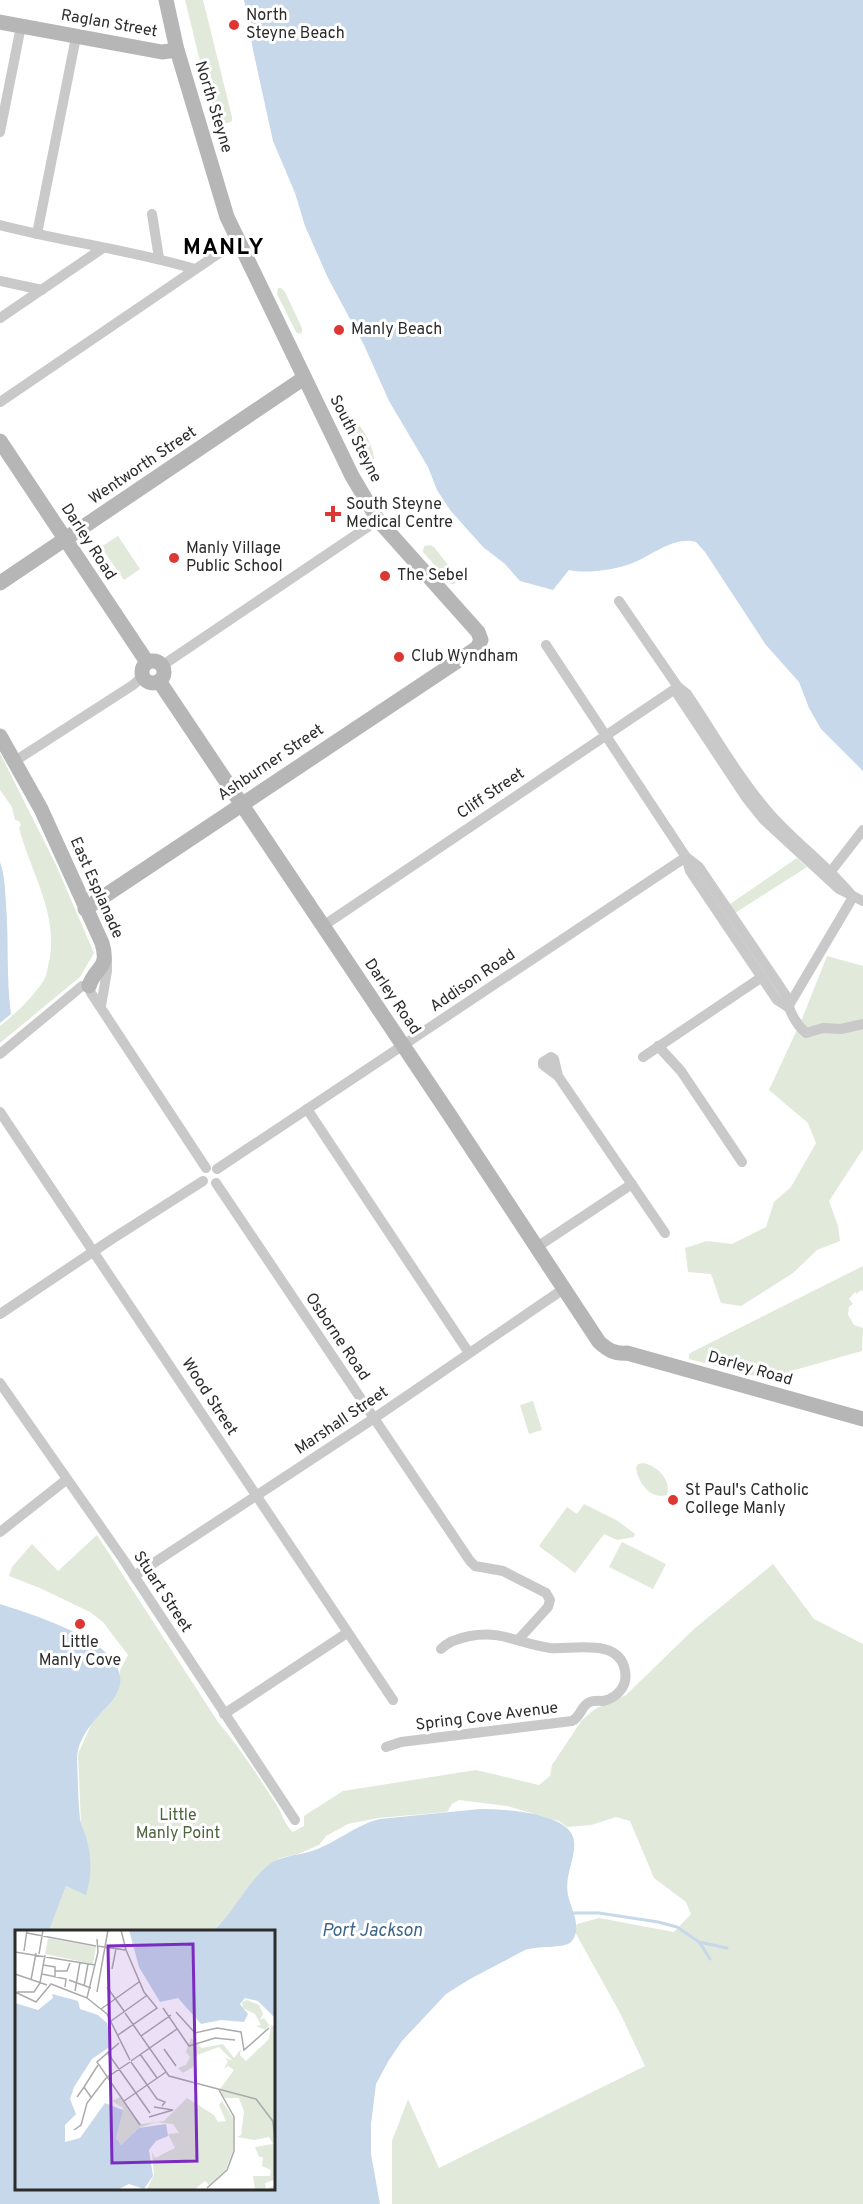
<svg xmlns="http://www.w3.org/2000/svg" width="863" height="2204" viewBox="0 0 863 2204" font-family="Overpass,sans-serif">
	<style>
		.green { fill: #e1e9da }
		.water { fill: #c6d8e9 }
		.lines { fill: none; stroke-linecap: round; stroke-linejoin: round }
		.stream { stroke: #c6d8e9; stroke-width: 3 }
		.street { stroke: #c9c9c9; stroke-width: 10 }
		.secondary { stroke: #b6b6b6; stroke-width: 15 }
		.poi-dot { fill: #dd3734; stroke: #fff; stroke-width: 2 }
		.labels { text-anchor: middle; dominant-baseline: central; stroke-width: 6; stroke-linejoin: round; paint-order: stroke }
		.poi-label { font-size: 16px; fill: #2c2c2c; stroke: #fff; text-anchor: start }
		.street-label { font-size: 16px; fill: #2c2c2c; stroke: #fff }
		.park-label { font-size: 16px; fill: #4c653c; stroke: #fff }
		.water-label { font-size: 18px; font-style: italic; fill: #3e668a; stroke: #fff }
		.district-label { font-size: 22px; font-weight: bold; letter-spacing: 1.5px; fill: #000; stroke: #fff }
		.inset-river { fill: none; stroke: #c6d8e9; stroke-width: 3 }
		.inset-road { fill: none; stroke: #ababab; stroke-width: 1.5 }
		.view { fill: #7b2cbf; fill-opacity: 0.15; stroke: #7b2cbf; stroke-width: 3 }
		.inset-edge { fill: none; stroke: #2c2c2c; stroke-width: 3 }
	</style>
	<rect width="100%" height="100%" fill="#fff"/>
	<g class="green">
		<path d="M185,0h18l29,117v4c-6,3 -9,3 -15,0l-6,-15z"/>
		<path d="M278,288h3l4,4 17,36v4l-2,2 -4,-2 -19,-38z"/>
		<path d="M353,420c10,6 21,28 21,39l-9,2c-7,-10 -20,-27 -17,-40z"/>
		<path d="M118,536l22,33 -16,11 -23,-33z"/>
		<path d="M430,545l4,2 21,27 1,7 -1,3h-4l-28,-32 1,-6z"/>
		<path d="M0,753l56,112 38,88 -14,24 -80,66v-17c15,-12 31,-27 42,-43 4,-5 5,-11 6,-17 13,-48 -17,-93 -29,-138l2,-3 -2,-4 -4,-1 -3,-13 -12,-17z"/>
		<path d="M797,858l10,9 -72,46 -5,-9z"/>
		<path d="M827,956l36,10v183l-34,52 9,25 2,15 -23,9 -24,23 -52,33 -20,-3 -10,-29 -23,-2 -3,-24 22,-7 25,3 34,-17 8,-25 17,-15 25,-44 -8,-20 -39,-33 33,-71z"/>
		<path d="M863,1266v26l-2,-2 -4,4 -2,-2 -6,7 4,5 -4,3 -1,8 6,10 9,3 -1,23 -71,20 -13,11 -89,-23v-5l3,-2z"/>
		<path d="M533,1401l9,29 -13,4 -9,-29z"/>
		<path d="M643,1463c14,2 29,18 24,32 -17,5 -29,-13 -31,-27l2,-4z"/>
		<path d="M584,1504l34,17 17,13 -1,3 -17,3 -13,-6 -29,39 -36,-27 28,-39 10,7z"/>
		<path d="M97,1535l121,187c22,26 40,54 58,82 6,9 9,22 17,28l11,-6v-10l39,-25 133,-21 63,15 11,-9 2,-11 30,-45 13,-11 31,-14 68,-66 79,-65 41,55 49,25v560h-471v-63l16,-42 31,69 206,-102 -25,-53 -45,-81 2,-8 22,-6 75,14 17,-18 -5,-12 -32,-24 -24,-57 -14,-4 -25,8 -24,2 -8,-6 -52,-15 -48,-6 -7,4 -5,8 -69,6 -30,6 -22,12 -7,9 -21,9 -18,4 -15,10 -36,47 -17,16h-163l17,-45 20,8 3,-36 -8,-35 -3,-69 14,-31 17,-19 10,-21 1,-13 8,-15 -25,-33 -13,-10 -50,-24 -31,-12 3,-9 20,-23 26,27z"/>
		<path d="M622,1542l44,22 -13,25 -44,-22z"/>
	</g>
	<g class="water">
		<path d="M244,0h619v771l-42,-42 -12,-21 -10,-26 -33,-37 -61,-93 -9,-10c-22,-7 -46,15 -66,22 -16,6 -45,10 -61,6l-16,20 -33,-9 -15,-17 -22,-17 -33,-37 -13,-20 -9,-23 -39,-66 -25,-56 -36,-67 -23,-52 -10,-33 -22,-52 -20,-91z"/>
		<path d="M0,862c5,14 5,28 6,42 3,37 0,73 5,110l-11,9z"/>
		<path d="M0,1604c32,11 155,45 111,98 -14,16 -34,34 -34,58 1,19 1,40 3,59 2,10 7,17 8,26 4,17 3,34 -2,50l-20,-9 -17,45h-33v257h257v-257h-60c22,-20 32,-45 53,-64 12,-11 28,-11 43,-15 25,-7 45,-27 71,-33l100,-10c22,0 91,3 94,32 2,18 -10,34 -6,54 3,15 16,34 2,48 -7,5 -34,3 -45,7l-55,29 -24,15 -44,47 -13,19 -13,24 -5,40v30l9,50h-380z"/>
	</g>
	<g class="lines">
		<g class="stream">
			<path d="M573,1913h26l59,9 19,5 22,15 28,6"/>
			<path d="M700,1943l10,16"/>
		</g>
		<g class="street">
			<path d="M0,132l21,-106"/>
			<path d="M152,214l7,44"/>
			<path d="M0,225c65,17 131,25 195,44"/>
			<path d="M37,234l39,-197"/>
			<path d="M0,281l42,9"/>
			<path d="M0,318l103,-70"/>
			<path d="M0,402l237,-161"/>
			<path d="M619,601l59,86 9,7c27,40 52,85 84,121 26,29 58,52 82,82"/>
			<path d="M546,645l140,212 4,14 87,129 11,7"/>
			<path d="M163,665l215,-145"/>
			<path d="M678,688v7l69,104 16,20 76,70 24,12"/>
			<path d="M15,761l118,-76 10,-9"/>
			<path d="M686,857l13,10 88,130c1,13 9,27 19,36l17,-5 18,1 22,-5"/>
			<path d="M828,875l35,-45"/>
			<path d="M323,926l355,-239"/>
			<path d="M101,1006l6,-35v-12"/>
			<path d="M788,1007l65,-110"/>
			<path d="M658,1046l23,25 61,91"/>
			<path d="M0,1054l82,-68h7l2,7 115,175"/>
			<path d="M643,1057l119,-80"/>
			<path d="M558,1076l-4,-17 -3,-2 -8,5v3l15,11 107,157"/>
			<path d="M307,1109l162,244"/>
			<path d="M0,1112l393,588"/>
			<path d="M217,1169l469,-312"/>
			<path d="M216,1183l254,378 5,5 28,5 43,22 4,7 -2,7 -29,32"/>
			<path d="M537,1247l95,-63"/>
			<path d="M0,1314l112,-75 91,-58"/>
			<path d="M0,1383l123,176 172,261"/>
			<path d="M0,1532l66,-52"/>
			<path d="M134,1576l239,-157 192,-131"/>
			<path d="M224,1714l123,-81"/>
			<path d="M386,1747l15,-5 171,-21c9,-4 9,-16 18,-19 4,-2 9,-1 13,-1 14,-3 25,-15 22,-30 -5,-34 -53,-21 -75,-23 -31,-4 -47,-18 -80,-12 -11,2 -21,5 -29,13"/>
		</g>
		<g class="secondary">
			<path d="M0,22l162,30 15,-2"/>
			<path d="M0,441l147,221"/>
			<path d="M0,583l304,-205"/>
			<circle cx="153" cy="672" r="11"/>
			<path d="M159,681l290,433 150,228c9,8 15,12 28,11l236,66"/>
			<path d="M0,736l41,73 61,134c8,27 -7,23 -13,43"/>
			<path d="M85,909l392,-261 4,-8 -3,-8 -100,-112 -26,-44 -42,-87 -83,-172 -50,-167 -11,-50"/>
		</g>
	</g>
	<g class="poi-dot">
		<circle cx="234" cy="25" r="6"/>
		<circle cx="339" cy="330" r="6"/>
		<path d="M330 505h6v6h6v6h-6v6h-6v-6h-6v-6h6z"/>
		<circle cx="174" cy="558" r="6"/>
		<circle cx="385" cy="576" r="6"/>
		<circle cx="399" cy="657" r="6"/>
		<circle cx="673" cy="1500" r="6"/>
		<circle cx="80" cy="1624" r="6"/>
	</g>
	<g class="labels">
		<g class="poi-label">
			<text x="246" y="16">North<tspan x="246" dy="18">Steyne Beach</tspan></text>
			<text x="351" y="330">Manly Beach</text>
			<text x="346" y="505">South Steyne<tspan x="346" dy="18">Medical Centre</tspan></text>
			<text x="186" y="549">Manly Village<tspan x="186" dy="18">Public School</tspan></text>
			<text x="397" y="576">The Sebel</text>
			<text x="411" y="657">Club Wyndham</text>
			<text x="685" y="1491">St Paul's Catholic<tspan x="685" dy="18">College Manly</tspan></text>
			<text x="80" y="1643" text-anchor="middle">Little<tspan x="80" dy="18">Manly Cove</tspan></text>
		</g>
		<g class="street-label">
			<text transform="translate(109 24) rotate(10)">Raglan Street</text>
			<text transform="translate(213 107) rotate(73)">North Steyne</text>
			<text transform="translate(355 439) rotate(63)">South Steyne</text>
			<text transform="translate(143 466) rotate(-34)">Wentworth Street</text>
			<text transform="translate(88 542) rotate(57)">Darley Road</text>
			<text transform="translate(271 763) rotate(-34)">Ashburner Street</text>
			<text transform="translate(491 794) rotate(-34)">Cliff Street</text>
			<text transform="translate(96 888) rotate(66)">East Esplanade</text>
			<text transform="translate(473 981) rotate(-34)">Addison Road</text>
			<text transform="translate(392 997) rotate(56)">Darley Road</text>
			<text transform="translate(337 1337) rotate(56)">Osborne Road</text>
			<text transform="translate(750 1369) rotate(16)">Darley Road</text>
			<text transform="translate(209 1397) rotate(57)">Wood Street</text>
			<text transform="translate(342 1421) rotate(-34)">Marshall Street</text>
			<text transform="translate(162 1592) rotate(57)">Stuart Street</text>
			<text transform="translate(487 1717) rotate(-7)">Spring Cove Avenue</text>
		</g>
		<g class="park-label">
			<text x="178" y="1816">Little<tspan x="178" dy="18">Manly Point</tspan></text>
		</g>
		<g class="water-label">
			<text x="372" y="1931">Port Jackson</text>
		</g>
		<g class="district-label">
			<text x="224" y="248">MANLY</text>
		</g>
	</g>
	<g transform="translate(15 1930)">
		<rect width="260" height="260" fill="#fff"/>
		<path d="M33,8l48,9 -3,17 -48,-10zM232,70l12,5 4,9 -3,6 4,-2 5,7 -4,5 -9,-4 5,-1 -6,-11 -12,-6 -1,-6zM256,95l3,2v153l-9,3 1,6 8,-3v3h-19l-2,-13h17l1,-6 -9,-4 1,-9h-4l-4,-10 18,-3 -4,-7 -14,3 -18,-3 4,-2 3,-23 -5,-14h-16l-3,-9 14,-19 -6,-4 -4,3 4,-8 -4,-4 9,4 -14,-14 -22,8 -4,12 -10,6 -5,-5 8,-3 4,-8 -4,-5 5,-14 11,10 21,-4 11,14 7,-9 -1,6 6,6 23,-22zM105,167l21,27 23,-3 23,-23 27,17 4,7 8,-1 -7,-16 3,-4 11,17v33l-8,20 -16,14 -4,-4 -10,8h-48l7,-14 -2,-23 3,6 20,-10 -7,-14 11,-1 -6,-9 -17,-2 -17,6 -18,17 -5,-7 7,-30 -11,-7z" fill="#e1e9da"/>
		<path d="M114,0h145v87l-16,-16 -13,-3 -5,6 8,10 -4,8 -23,-2 -20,4 -23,-26 -18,4 -21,-35zM37,64l26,7 2,8 18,6 9,8 3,14 1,9 -19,13 -18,28 -4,12 6,15 -11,11v17l15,-4 25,-35 18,7 -7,28 5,7 18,-17 27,-4 2,12 -12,5 -7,9 4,26 -9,13 -15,-5 -10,5h-104v-186l23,7 15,-12z" fill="#c6d8e9"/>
		<path class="inset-river" d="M47,117l23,-25M44,120l20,-33M5,259l34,-129M20,259l17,-119 5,-16 27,-25v-11"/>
		<path class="inset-road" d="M12,3l69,13M82,16l29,4 -5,-20M9,21l3,-21M0,22l80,13M24,24l4,-24M28,35l12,2v10M97,39l4,-20M40,41h12l3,-8M0,44l32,11M27,44l24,5 -1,8M16,50l5,-27M54,50l22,8M69,56l4,-22M92,57l17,24M60,61l5,-29M0,62l21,10 15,-18 36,14 11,-46 -1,-13M2,62h17l6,-9 5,-28M82,62l11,-62M72,68l20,16 23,46M148,78l26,38 26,-8 20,2M86,79l38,-27M161,82l19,21 22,-5 24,4 3,18 25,-22M110,83l44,63 87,23 19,25M96,91l35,-25M103,105l39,-27 -13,-16 -18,-42M126,106l30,-21M104,113l-22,19 43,63M149,119l12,17M92,122l43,61M125,124l17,24M116,131l46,-32M116,132l26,37 8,3 -3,4M69,157l14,-22M62,167l7,-10 7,10M109,171l42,-29M134,187l24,-7 -19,-3M258,192l2,20M59,200l7,-5 6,-22 19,-25 24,-16M192,258l20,-18 7,-19v-34l-15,-27"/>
		<path class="view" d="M178,14l4,217 -85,2 -4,-217z"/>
		<rect width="260" height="260" class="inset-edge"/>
	</g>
</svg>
